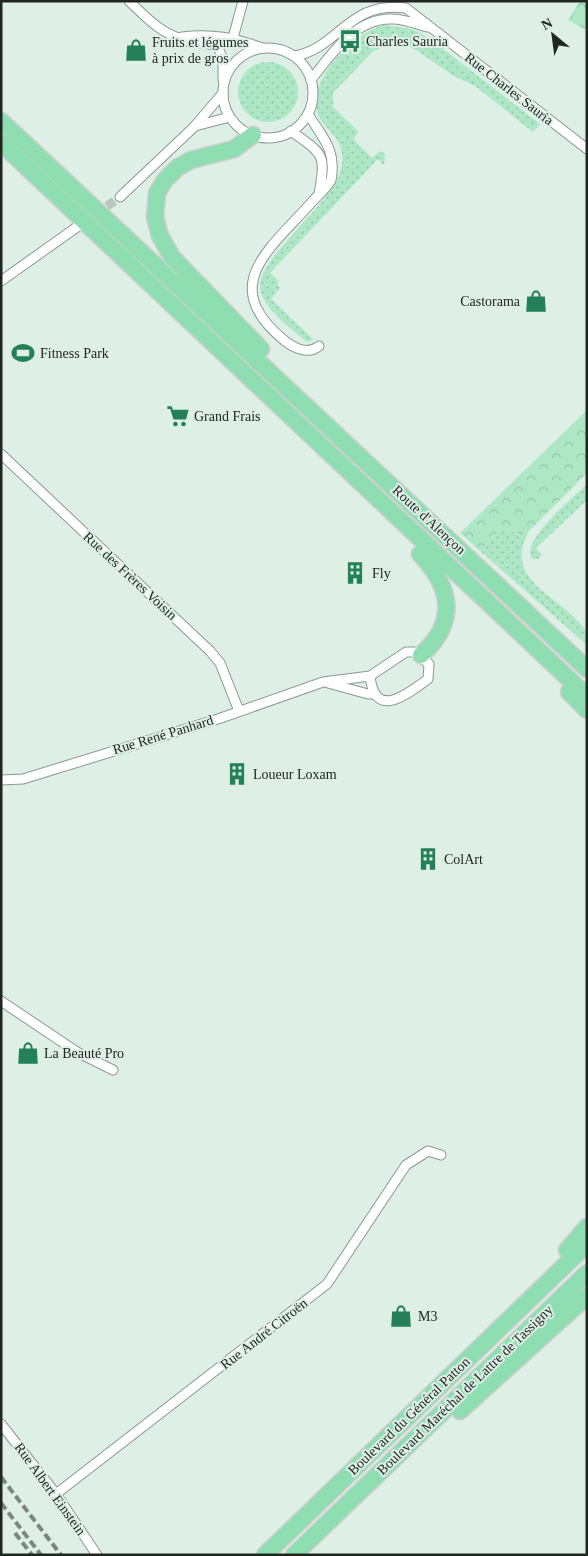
<svg xmlns="http://www.w3.org/2000/svg" width="588" height="1556" viewBox="0 0 588 1556" font-family="'Times New Roman',serif">
	<style>
		.green { fill: url(#green-dots) }
		.forest { fill: url(#forest-crowns) }
		.lines { fill: none; stroke-linecap: round; stroke-linejoin: round }
		.street-tunnel { stroke: #b8c7be; stroke-width: 9; stroke-dasharray: 9 4.5; stroke-linecap: butt }
		.street-casing { stroke: #8a9990; stroke-width: 11 }
		.highway-casing { stroke: #cecfcf; stroke-width: 19 }
		.street { stroke: #fff; stroke-width: 9 }
		.highway { stroke: #8fdeb2; stroke-width: 16 }
		.rail { stroke: #7b8780; stroke-width: 4; stroke-dasharray: 8 4; stroke-linecap: butt }
		.labels { text-anchor: middle; dominant-baseline: central; stroke-width: 4; stroke-linejoin: round; paint-order: stroke }
		.poi-label { font-size: 14px; fill: #202723; stroke: #deefe5; text-anchor: start }
		.street-label { font-size: 14px; fill: #202723; stroke: #deefe5 }
	</style>
	<defs>
		<pattern id="green-dots" width="8" height="8" patternUnits="userSpaceOnUse" patternTransform="scale(1.25)"><rect width="8" height="8" fill="#aee7c6"/><path d="M2 2h.1M6 6h.1" fill="none" stroke="#95c6aa" stroke-width="1.8" stroke-linecap="round"/></pattern>
		<pattern id="forest-crowns" width="20" height="18" patternUnits="userSpaceOnUse" patternTransform="scale(1.25)"><rect width="20" height="18" fill="#aee7c6"/><path d="M2 6a3 3 0 1 1 6 0M12 15a3 3 0 1 1 6 0" fill="none" stroke="#95c6aa"/></pattern>
	</defs>
	<rect width="100%" height="100%" fill="#deefe5"/>
	<g class="green">
		<path d="M384,25l28,4 17,9 111,86 -7,8 -58,-46 -21,-10 -38,-26 -15,-8 -12,1 -17,9 -39,41v14l26,25 -6,7 19,19 8,-7 5,3 -1,11 -6,-6 -108,114 9,8 -2,3 3,4 -9,11 43,41 -7,2c-15,-13 -48,-36 -47,-57 1,-29 71,-81 80,-113 11,-35 -18,-40 -23,-61 -8,-34 37,-78 67,-86z"/>
		<circle cx="268" cy="92" r="30"/>
		<path d="M587,484v16l-51,48 6,7 -4,4h-6c-12,-19 42,-62 55,-75z"/>
		<path d="M502,528l19,7 8,-4c-29,52 36,66 56,99 3,4 2,10 2,15l-107,-94z"/>
	</g>
	<g class="forest">
		<path d="M580,1h7v25l-3,3 -16,-9z"/>
		<path d="M587,410v63l-58,58 -7,4 -20,-7 -22,23 -20,-18z"/>
	</g>
	<g class="lines">
		<path class="street-tunnel" d="M96,214l24,-17"/>
		<defs>
			<g id="street">
				<path d="M129,1c20,19 31,32 58,40 11,3 20,0 31,6l5,13v20"/>
				<path d="M182,37c29,-4 53,1 80,11"/>
				<path d="M233,38l10,-37"/>
				<circle cx="268" cy="93" r="45"/>
				<path d="M295,56c44,-8 54,-56 111,-48l181,141"/>
				<path d="M311,80c20,-26 45,-63 82,-61 11,0 23,5 34,8"/>
				<path d="M308,114c14,23 29,36 23,66 -5,9 -13,15 -20,23 -42,47 -94,83 -26,138 9,7 23,14 34,5"/>
				<path d="M195,126l35,-9"/>
				<path d="M291,131c33,24 35,22 28,63"/>
				<path d="M120,197l74,-70 29,-34"/>
				<path d="M1,281l76,-54"/>
				<path d="M1,454l209,197 10,12 19,48"/>
				<path d="M328,683l40,11h7"/>
				<path d="M1,780l22,-1 195,-60 105,-37 47,-6 36,-24h9l14,12 -1,15c-21,15 -53,42 -58,-3"/>
				<path d="M1,1001l76,51 36,18"/>
				<path d="M1,1424l55,70 41,61"/>
				<path d="M56,1494l271,-210 79,-119 22,-14 13,4"/>
			</g>
			<g id="highway">
				<path d="M1,121l586,548"/>
				<path d="M253,135l-19,14 -43,11 -14,8 -12,12 -8,13 -2,24 5,19 12,21 89,92"/>
				<path d="M1,143l586,553"/>
				<path d="M420,554c32,34 38,68 1,101"/>
				<path d="M569,692l18,18"/>
				<path d="M567,1250l20,-23"/>
				<path d="M460,1411l127,-115"/>
				<path d="M265,1555l322,-311"/>
				<path d="M294,1555l293,-282"/>
			</g>
		</defs>
		<use href="#street" class="street-casing"/>
		<use href="#highway" class="highway-casing"/>
		<use href="#street" class="street"/>
		<use href="#highway" class="highway"/>
		<g class="rail">
			<path d="M1,1477l60,78"/>
			<path d="M1,1503l40,52"/>
			<path d="M15,1533l17,22"/>
		</g>
	</g>
	<defs>
		<symbol id="bus-bare" viewBox="-9 -9 18 18"><path d="M-5-6H5V4H4V6H2V4H-2V6H-4V4H-5ZM-3.5-4V0h7V-4ZM-3.5 1.2v1.5H-2V1.2ZM2 1.2v1.5H3.5V1.2Z" fill="#248056" stroke="#deefe5" stroke-width="2.5" paint-order="stroke"/></symbol>
		<symbol id="shop-bare" viewBox="-9 -9 18 18"><path d="M-5-2.5h2.3a2.7 3.5 0 0 1 5.4 0H5L5.5 6h-11ZM-1.5-2.5h3a1.5 2.3 0 0 0-3 0Z" fill="#248056" stroke="#deefe5" stroke-width="2.5" paint-order="stroke"/></symbol>
		<symbol id="stadium-bare" viewBox="-9 -9 18 18"><path d="M0-5a6.5 5 0 1 0 0 10a6.5 5 0 1 0 0-10ZM-3.5-1.8h7v3.6h-7Z" fill="#248056" stroke="#deefe5" stroke-width="2.5" paint-order="stroke"/></symbol>
		<symbol id="supermarket-bare" viewBox="-9 -9 18 18"><path d="M-6-5.5h2.5l.6 2H6L4.5 2H-2.5L-4.4-4H-6ZM-1.5 3.2a1.3 1.3 0 1 0 .1 0ZM3 3.2a1.3 1.3 0 1 0 .1 0Z" fill="#248056" stroke="#deefe5" stroke-width="2.5" paint-order="stroke"/></symbol>
		<symbol id="building-bare" viewBox="-9 -9 18 18"><path d="M-4-6H4V6H1V3H-1V6H-4ZM-2.5-4.3h1.7v1.8h-1.7ZM.8-4.3h1.7v1.8H.8ZM-2.5-1h1.7V.8h-1.7ZM.8-1h1.7V.8H.8Z" fill="#248056" stroke="#deefe5" stroke-width="2.5" paint-order="stroke"/></symbol>
	</defs>
	<g fill-rule="evenodd">
		<use href="#bus-bare" x="334" y="25" width="32" height="32"/>
		<use href="#shop-bare" x="120" y="34" width="32" height="32"/>
		<use href="#shop-bare" x="520" y="285" width="32" height="32"/>
		<use href="#stadium-bare" x="7" y="337" width="32" height="32"/>
		<use href="#supermarket-bare" x="162" y="400" width="32" height="32"/>
		<use href="#building-bare" x="339" y="557" width="32" height="32"/>
		<use href="#building-bare" x="221" y="758" width="32" height="32"/>
		<use href="#building-bare" x="412" y="843" width="32" height="32"/>
		<use href="#shop-bare" x="12" y="1037" width="32" height="32"/>
		<use href="#shop-bare" x="385" y="1300" width="32" height="32"/>
	</g>
	<g class="labels">
		<g class="poi-label">
			<text x="366" y="41">Charles Sauria</text>
			<text x="152" y="42">Fruits et légumes<tspan x="152" dy="16">à prix de gros</tspan></text>
			<text x="520" y="301" text-anchor="end">Castorama</text>
			<text x="40" y="353">Fitness Park</text>
			<text x="194" y="416">Grand Frais</text>
			<text x="372" y="573">Fly</text>
			<text x="253" y="774">Loueur Loxam</text>
			<text x="444" y="859">ColArt</text>
			<text x="44" y="1053">La Beauté Pro</text>
			<text x="418" y="1316">M3</text>
		</g>
		<g class="street-label">
			<text transform="translate(509 89) rotate(38)">Rue Charles Sauria</text>
			<text transform="translate(429 520) rotate(43)">Route d'Alençon</text>
			<text transform="translate(130 576) rotate(43)">Rue des Frères Voisin</text>
			<text transform="translate(163 735) rotate(-17)">Rue René Panhard</text>
			<text transform="translate(264 1334) rotate(-38)">Rue André Citroën</text>
			<text transform="translate(465 1390) rotate(-44)">Boulevard Maréchal de Lattre de Tassigny</text>
			<text transform="translate(409 1416) rotate(-44)">Boulevard du Général Patton</text>
			<text transform="translate(50 1489) rotate(54)">Rue Albert Einstein</text>
		</g>
	</g>
	<rect width="588" height="1556" fill="none" stroke="#202723" stroke-width="5"/>
	<g transform="translate(553 35) rotate(331)" stroke="#deefe5" stroke-width="4" paint-order="stroke">
	<path d="M0-4L9 19L0 12L-9 19Z" fill="#202723"/>
	<text y="-8" font-size="14" font-weight="bold" text-anchor="middle" fill="#202723">N</text>
	</g>
</svg>
